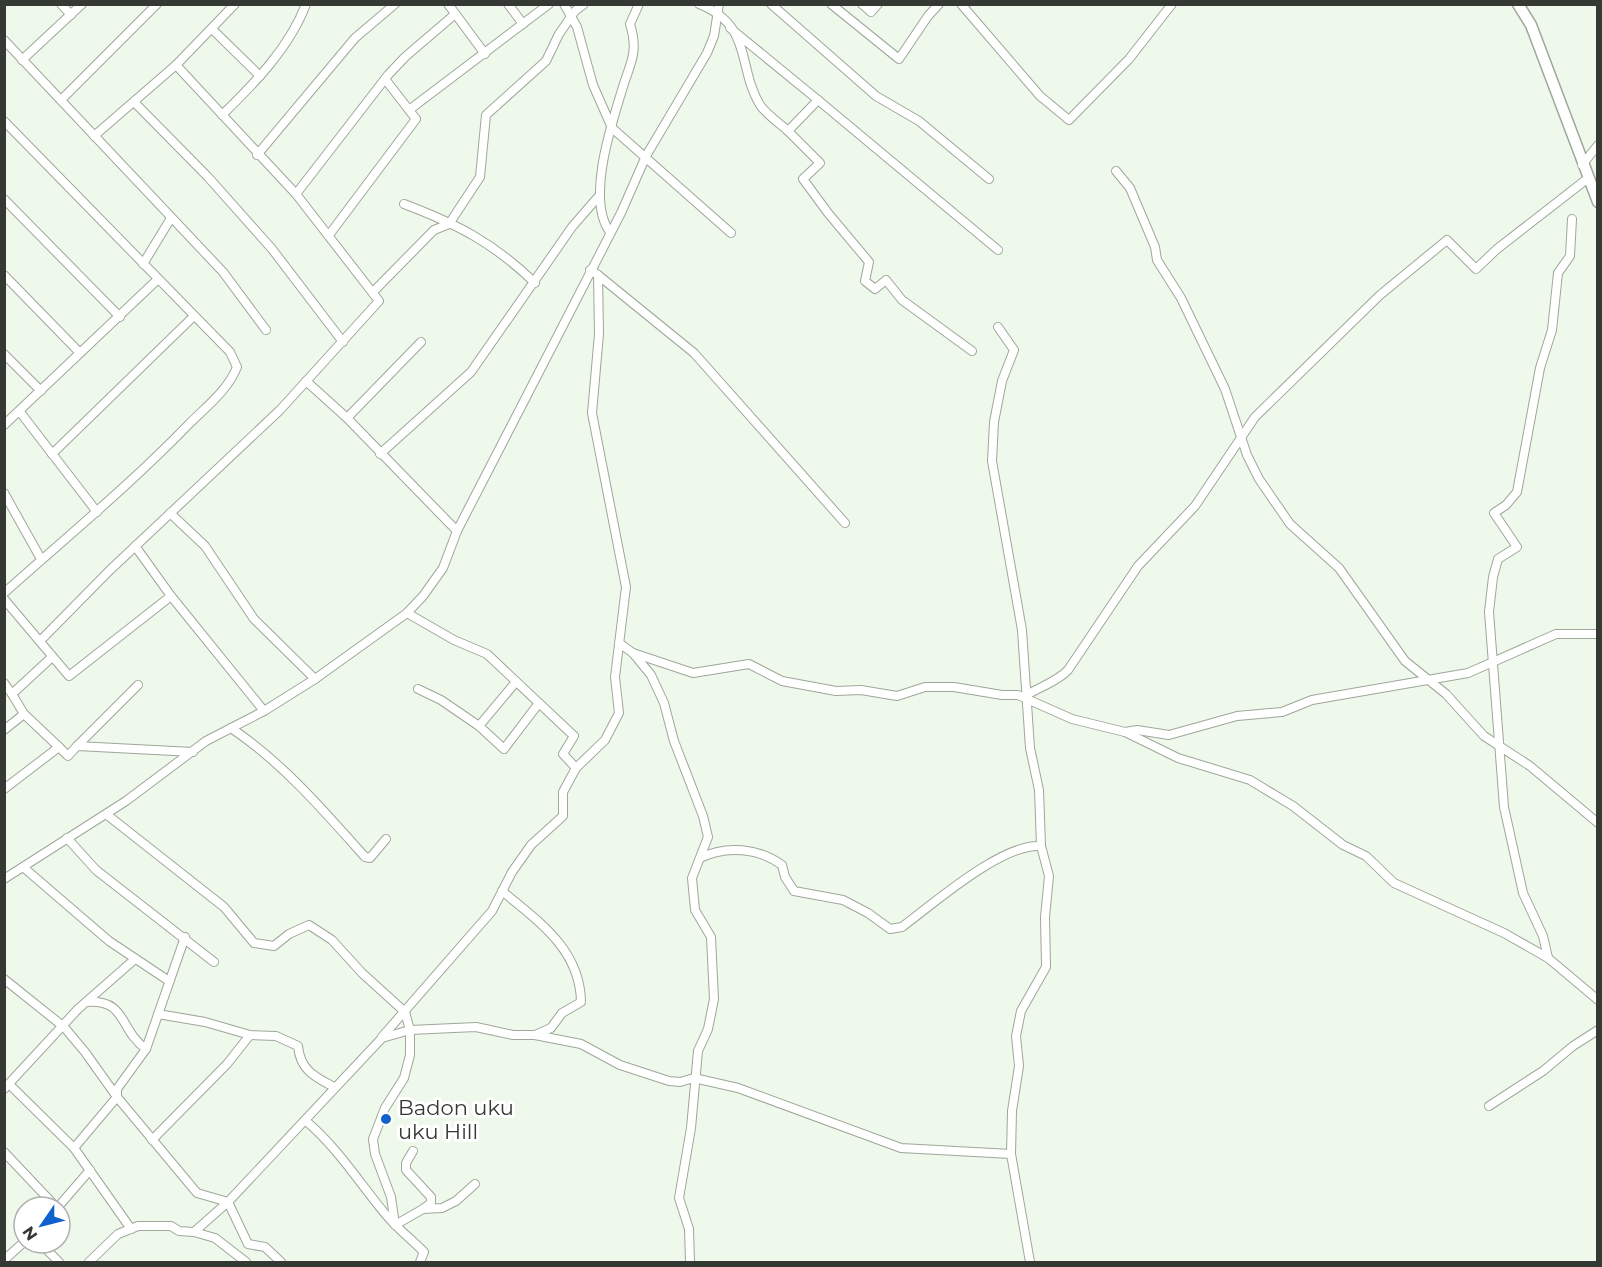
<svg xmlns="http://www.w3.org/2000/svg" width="1602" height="1267" viewBox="0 0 1602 1267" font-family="Montserrat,sans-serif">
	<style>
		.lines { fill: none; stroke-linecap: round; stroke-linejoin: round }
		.minor-casing { stroke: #9ea79a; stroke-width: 10 }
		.tertiary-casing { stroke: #9ea79a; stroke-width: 13 }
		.minor { stroke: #fff; stroke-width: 8 }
		.tertiary { stroke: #fff; stroke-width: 10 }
		.poi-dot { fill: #1061cb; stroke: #fff; stroke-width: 2 }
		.labels { text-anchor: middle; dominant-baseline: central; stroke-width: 6; stroke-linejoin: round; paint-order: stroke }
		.poi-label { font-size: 21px; fill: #353934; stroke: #fff; text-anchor: start }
	</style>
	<rect width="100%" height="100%" fill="#eff9eb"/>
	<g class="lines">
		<defs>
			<g id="minor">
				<path d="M61,4l10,11"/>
				<path d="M448,4l37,50"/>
				<path d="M508,4l15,20"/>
				<path d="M564,4l13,23 16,58 19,43 119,105"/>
				<path d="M699,4c54,21 38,63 61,101 6,9 19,18 28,26l30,-31 -88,-72"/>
				<path d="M771,4l105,92 43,25 70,58"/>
				<path d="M831,4l68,55 29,-43 11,-12"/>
				<path d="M862,4l9,8 7,-8"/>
				<path d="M961,4l79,92 29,24 60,-61 43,-55"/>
				<path d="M212,29l48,47"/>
				<path d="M4,40l219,232 43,58"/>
				<path d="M22,60l60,-56"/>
				<path d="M61,100l96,-96"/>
				<path d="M818,100l180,150"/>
				<path d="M134,102l74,75 64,72 71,93"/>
				<path d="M409,110l140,-106"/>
				<path d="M222,115c32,-31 68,-68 84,-111"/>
				<path d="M4,121l226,231 7,15c-9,23 -30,39 -47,56 -58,60 -123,114 -186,170"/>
				<path d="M788,131l32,32 -17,16 25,34 41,49 -4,19 10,8 11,-9 16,20 70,51"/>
				<path d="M94,136l82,-71 59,-61"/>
				<path d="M257,155l98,-117 40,-34"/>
				<path d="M1582,165l16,-20"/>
				<path d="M1116,171l14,17 25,59 2,13 24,38 44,91 22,66 12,24 31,45 49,44 66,93 41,33 38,42 46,30 68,57"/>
				<path d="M296,194l92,-119 17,-18 49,-42"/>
				<path d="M4,199l116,118"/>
				<path d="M404,204c53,20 90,39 131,79"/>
				<path d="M610,232c-24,-32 1,-106 12,-142 8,-27 17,-37 8,-66l9,-20"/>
				<path d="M329,235l87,-116 -31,-40"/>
				<path d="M143,264l28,-46"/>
				<path d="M4,275l76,78"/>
				<path d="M598,275l96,78 151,170"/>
				<path d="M374,291l60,-61 15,-6 31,-47 6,-62 60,-54 13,-27 16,-23 9,-7"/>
				<path d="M998,327l16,23 -12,31 -8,41 -2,39 30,169 8,118 9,42 2,56 8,30 -4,41 1,50 -25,44 -5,25 3,30 -7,45 -1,43 19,108"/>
				<path d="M4,354l37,37"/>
				<path d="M306,381l41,37 110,113"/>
				<path d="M20,412l77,100"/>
				<path d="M347,418l74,-76"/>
				<path d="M4,425l153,-145"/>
				<path d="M52,454l142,-138"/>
				<path d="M380,454l91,-82 101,-145 26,-30"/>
				<path d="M4,493l37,66"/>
				<path d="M170,513l35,33 49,73 61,60"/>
				<path d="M135,546l36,50 93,115"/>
				<path d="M4,599l65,77 102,-80"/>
				<path d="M407,613l47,27 33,14 87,82 -11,18 13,14"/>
				<path d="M40,641l70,-71 170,-160 99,-109 -83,-107 -120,-129"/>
				<path d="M619,643l14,10 18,22 13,28 10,38 29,75 5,21 -16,41 3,32 16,27 3,62 -6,30 -10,22 -7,77 -12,70 10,31 1,33"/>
				<path d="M633,653l60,20 56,-9 33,17 54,10 25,-1 36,6 28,-9h29l48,8h16l54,24 53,13 53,26 72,22 43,26 50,39 23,11 28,27 110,50 44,25 50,42"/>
				<path d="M4,683l8,11"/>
				<path d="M418,689l23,11 38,26 36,-43"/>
				<path d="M1025,696c14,-9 32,-14 43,-26l70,-104 57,-60 60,-89 125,-122 67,-55 29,29 21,-20 90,-70"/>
				<path d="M479,726l25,23 35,-46"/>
				<path d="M231,728c52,35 93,83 134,129l5,1 16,-19"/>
				<path d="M4,730l20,-16 -12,-20 40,-37"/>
				<path d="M1125,732l12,-2 32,5 68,-19 45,-4 30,-12 156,-27 88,-39h42"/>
				<path d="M77,746l61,-61"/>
				<path d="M59,747l9,9 9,-10 116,6"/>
				<path d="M4,789l55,-42 -35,-33"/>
				<path d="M106,814l118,93 30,36 20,3 15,-12 20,-9 23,15 30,33 43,39 5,18v25l-6,23 -19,30 -12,31 2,15 16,43 4,28 28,-16 19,-1 14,-7 19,-17"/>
				<path d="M67,838l29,32 118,92"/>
				<path d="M700,858c26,-13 59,-10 82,7l3,12 9,14 49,9 25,13 22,16 12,-2c31,-23 100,-84 139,-81"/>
				<path d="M23,867l86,74 60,40"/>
				<path d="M4,879l122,-78 80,-60 58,-30 51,-32 92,-66 16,-17 20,-28 14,-37 164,-318 25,-57 61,-103 7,-17 5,-32"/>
				<path d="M502,891c37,31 78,58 79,111l-19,11 -11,15 -16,7"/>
				<path d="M1548,958l-5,-22 -20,-43 -19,-86 -15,-195 4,-35 5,-18 19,-12 -23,-34 12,-8 11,-13 23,-124 12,-38 6,-57 12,-17 2,-37"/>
				<path d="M4,979l60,48 21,25 32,45 80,96 31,9 -34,30 21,6 31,24"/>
				<path d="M87,1002c40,-3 32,28 59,47"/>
				<path d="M158,1014l47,8 45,13 26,1 22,10c2,24 17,31 36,41"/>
				<path d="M382,1037l110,-126 20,-39 19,-27 32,-29v-24l13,-24 29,-28 14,-27 -4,-36 11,-90 -34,-174 7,-79 -1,-59 -8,-5"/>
				<path d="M10,1085l64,63 57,81"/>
				<path d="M4,1089l74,-80 57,-50"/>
				<path d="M1489,1106l54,-35 30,-25 25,-16"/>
				<path d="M306,1121c32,27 54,63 81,95 11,13 25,24 37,36l-4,10"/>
				<path d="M152,1140l75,-76 23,-29"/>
				<path d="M74,1148l43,-51v-8l29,-40 39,-112"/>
				<path d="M413,1151l-7,12v7l25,27v6l-8,6"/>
				<path d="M4,1152l52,55"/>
				<path d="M58,1207l32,-37"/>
				<path d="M40,1243l19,19"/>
				<path d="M4,1260l20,-18"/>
				<path d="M89,1262l29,-28 20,-8h33l8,5 15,1"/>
				<path d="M281,1262l-16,-15 -17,-3 -20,-42 154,-164 28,-8 66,-3 37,8h22l46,9 39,21 49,16 11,1 14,-4 44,10 163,60 110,6"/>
			</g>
			<path id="tertiary" d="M1518,4l13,21 67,177"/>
		</defs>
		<use href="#minor" class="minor-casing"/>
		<use href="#tertiary" class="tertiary-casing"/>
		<use href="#minor" class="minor"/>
		<use href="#tertiary" class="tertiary"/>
	</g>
	<circle class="poi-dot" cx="386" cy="1119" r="6"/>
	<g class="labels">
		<g class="poi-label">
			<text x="398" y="1107">Badon uku<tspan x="398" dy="24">uku Hill</tspan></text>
		</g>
	</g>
	<rect width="1602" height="1267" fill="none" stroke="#353934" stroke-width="12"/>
	<g transform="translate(42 1225) rotate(235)"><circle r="28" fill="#ffffff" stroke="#aeb0ae" stroke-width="1.5"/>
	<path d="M0-4.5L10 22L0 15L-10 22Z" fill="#1061cb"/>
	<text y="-9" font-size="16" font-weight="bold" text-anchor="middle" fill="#353934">N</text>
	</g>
</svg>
